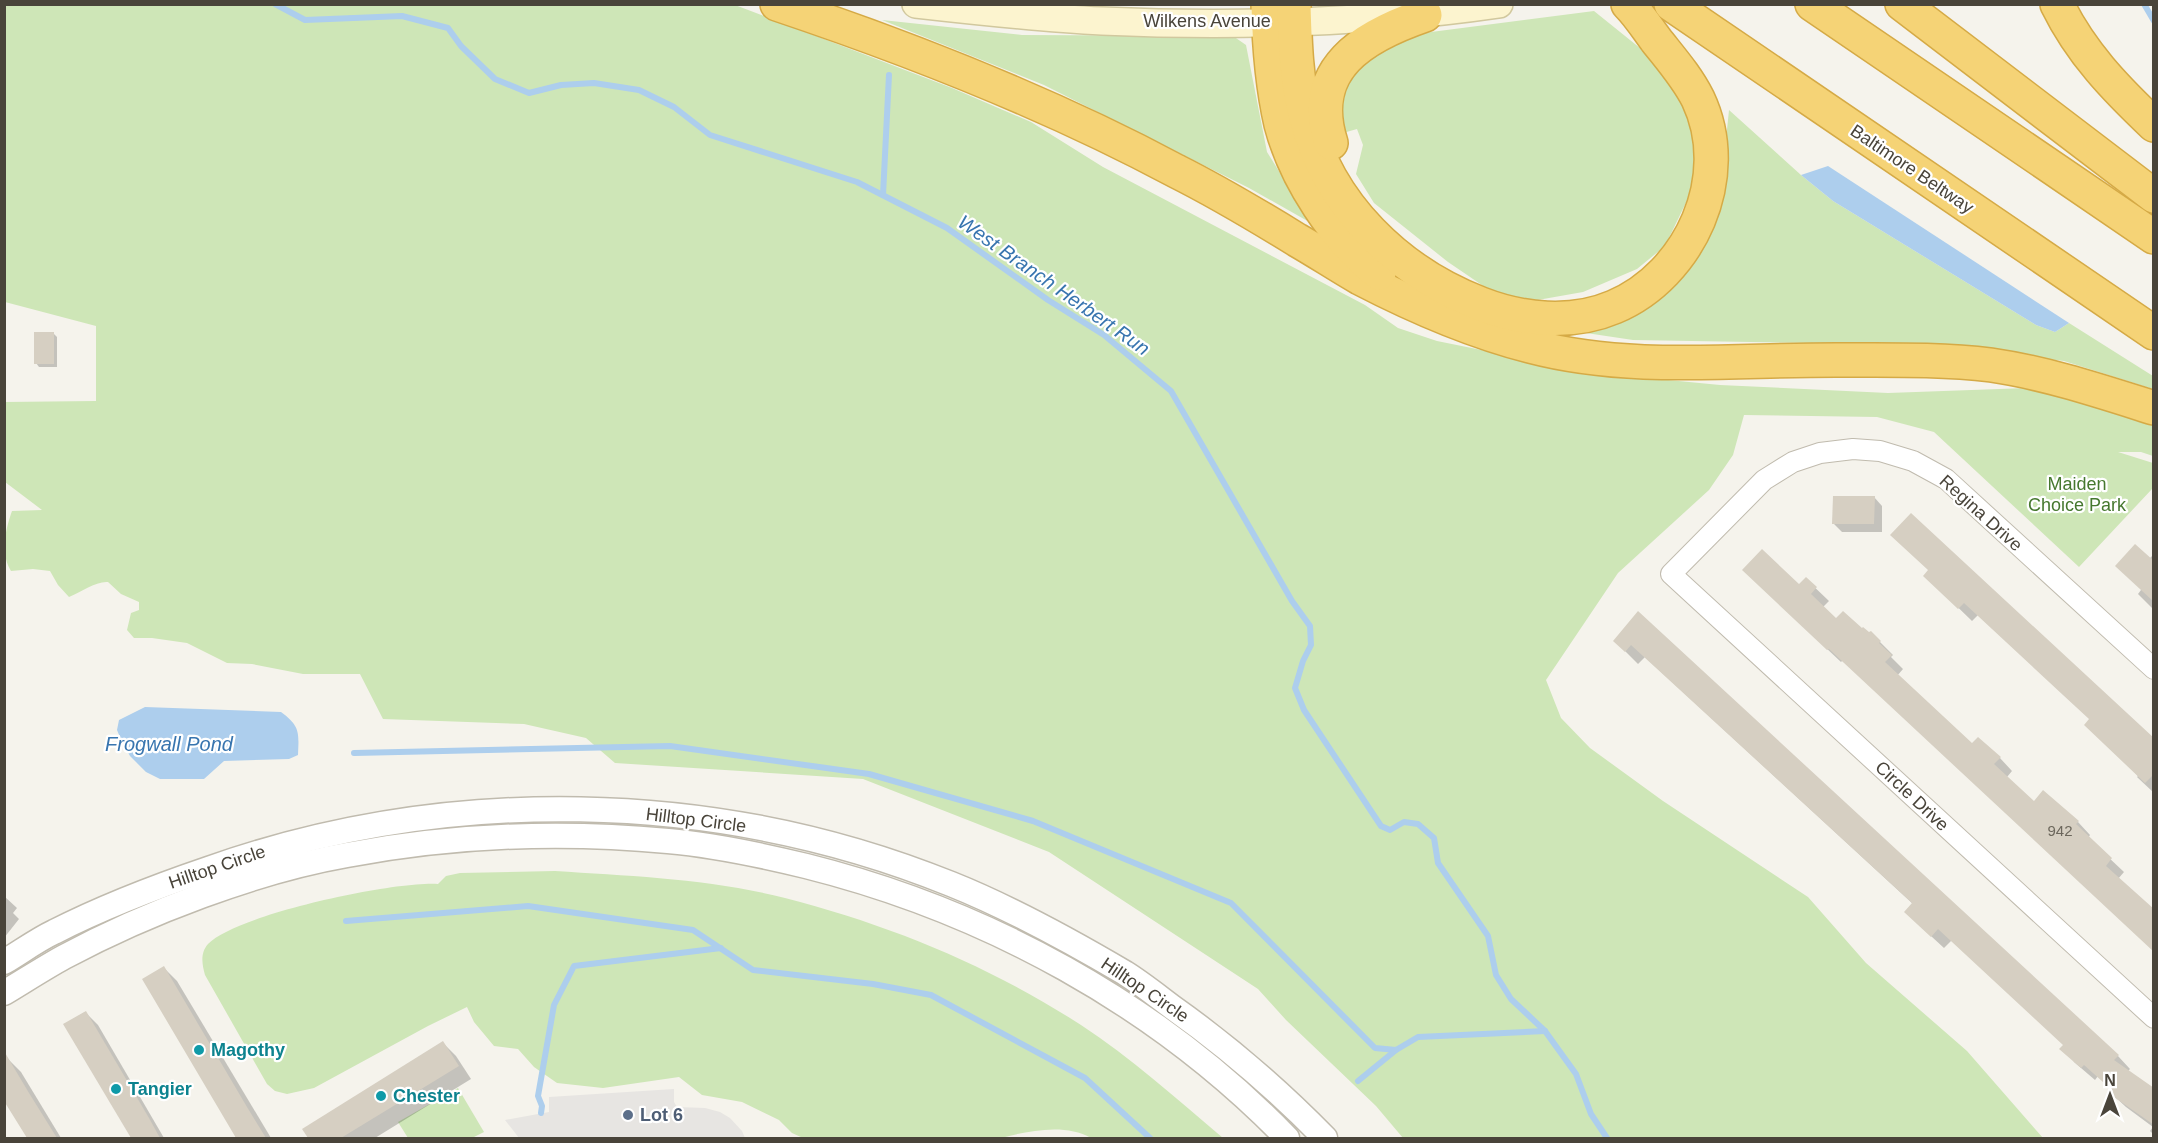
<svg xmlns="http://www.w3.org/2000/svg" width="2158" height="1143" viewBox="0 0 2158 1143" font-family="Helvetica,sans-serif">
	<style>
		.green { fill: #cee6b7 }
		.parking { fill: #e7e5e2 }
		.water { fill: #adceed }
		.shadow { fill: #0003 }
		.lines { fill: none; stroke-linecap: round; stroke-linejoin: round }
		.stream { stroke: #adceed; stroke-width: 6 }
		.building { fill: #d6cfc2 }
		.minor-casing { stroke: #c0bbae; stroke-width: 22 }
		.tertiary-casing { stroke: #c0bbae; stroke-width: 27 }
		.secondary-casing { stroke: #d1c89e; stroke-width: 30 }
		.motorway-casing { stroke: #d5aa46; stroke-width: 36 }
		.minor { stroke: #fff; stroke-width: 20 }
		.tertiary { stroke: #fff; stroke-width: 24 }
		.secondary { stroke: #fcf4cf; stroke-width: 27 }
		.motorway { stroke: #f5d376; stroke-width: 33 }
		.culture-dot { fill: #0f9aa8; stroke: #fff; stroke-width: 2 }
		.service-dot { fill: #5c6f8a; stroke: #fff; stroke-width: 2 }
		.labels { text-anchor: middle; dominant-baseline: central; stroke-width: 4.5; stroke-linejoin: round; paint-order: stroke }
		.number-label { font-size: 15px; fill: #6c675c }
		.street-label { font-size: 18px; fill: #49443a; stroke: #fff }
		.park-label { font-size: 18px; fill: #46782f; stroke: #fff }
		.culture-label { font-size: 18px; font-weight: bold; fill: #0d838f; stroke: #fff; text-anchor: start }
		.service-label { font-size: 18px; font-weight: bold; fill: #4e5e75; stroke: #fff; text-anchor: start }
		.water-label { font-size: 20px; font-style: italic; fill: #3875af; stroke: #fff }
	</style>
	<rect width="100%" height="100%" fill="#f5f3ec"/>
	<g class="green">
		<path d="M5,4l730,1 217,83 79,34 72,45 262,138 33,23 39,13 159,32 124,12 168,8 168,-6 97,37v32l-12,-4h-23l35,11v27l-1,-1 -73,78 -145,-135 -57,-15 -133,-2 -11,40 -24,35 -91,83 -72,107 15,38 29,30 73,53 145,96 58,66 101,88 76,87h-640l-27,-32 -90,-86 -28,-31 -209,-137 -186,-73 -248,-16 -29,-25 -62,-14 -141,-5 -23,-45h-57l-51,-10 -25,-1 -40,-20 -35,-5h-18l-7,-8 4,-17 8,-3v-8l-18,-8 -13,-12c-12,-1 -27,10 -39,15l-11,-12 -8,-14 -17,-2 -22,2c-11,-18 -6,-40 1,-60l30,-1 -37,-28 -1,-80 92,-1v-75l-91,-24z"/>
		<path d="M1594,11l72,58 31,70 -3,47 -29,60 -28,23 -54,23 -51,9 -34,-5 -50,-34 -74,-59 -18,-29 7,-29 -6,-16 -21,6 2,-43 27,-38 35,-18z"/>
		<path d="M882,20l140,15 211,1 13,9 21,107 44,71 -62,-35 -205,-103z"/>
		<path d="M1729,110l72,65 32,26 203,124 19,7 14,-9 84,53v13l-89,-28 -137,-16 -294,-5 -128,-19 60,6 80,-18 32,-27 34,-49 14,-84z"/>
		<path d="M555,871c76,5 156,8 230,27 105,27 205,68 296,127 49,32 97,75 142,113h-132c-26,-15 -63,-7 -90,0h-198l-11,-5 -13,-13 -37,-18 -40,-7 -23,-18 -76,11 -46,-5 -23,-16 -16,-18 -24,-3 -20,-24 -7,-15 -39,19 -114,62 -27,6 -12,-3 -8,-7 -62,-109c-3,-11 -5,-22 3,-31 29,-30 187,-63 230,-60l8,-8 14,-3z"/>
		<path d="M458,1088l26,44 -12,6h-64l-10,-16z"/>
	</g>
	<path class="parking" d="M674,1089v13l3,5 28,1 15,4 10,6 12,13 3,7h-226l-14,-18 44,-8v-15z"/>
	<g class="water">
		<path d="M1828,166l241,157 -14,9 -19,-7 -203,-124 -32,-26z"/>
		<path d="M145,707l136,5c19,14 18,20 17,43l-9,4 -65,2 -20,18h-44l-14,-7 -16,-16 -8,-14 -5,-12 2,-10z"/>
	</g>
	<g class="shadow">
		<path d="M53,333l4,4v30h-18l-3,-4z"/>
		<path d="M1874,497l8,9v26h-40l-8,-8z"/>
		<path d="M2154,554v56l-16,-16 3,-4 8,-31z"/>
		<path d="M1929,571l225,169v53l-17,-16 1,-1 -47,-56 -113,-105 -6,6 -34,-33z"/>
		<path d="M1806,579l23,22 -6,6 13,13 35,13 22,22 -2,2 12,12 -6,7 75,69 6,-6 22,19 12,13 -5,6 27,26 44,19 12,13 -2,3 36,34 -6,7 -275,-219 -2,2 -84,-79 42,3z"/>
		<path d="M1639,613l479,443 12,13 -2,2 26,18v46l-4,-4 3,-4 -27,-20 -13,-12 2,-3 -17,-16 -3,4 -21,-18 -9,-17 -113,-105 -8,8 -25,-23 -6,-21 -268,-247 -7,7 -23,-23z"/>
		<path d="M4,896l13,12 -4,5 6,6 -15,19z"/>
		<path d="M164,968l13,13 94,157h-33l-94,-159z"/>
		<path d="M85,1012l13,13 66,113h-32l-67,-114z"/>
		<path d="M443,1043l13,13 15,23 -96,59h-66l-5,-9z"/>
		<path d="M8,1059l13,13 40,66h-32l-25,-40z"/>
	</g>
	<g class="lines">
		<g class="stream">
			<path d="M275,4l30,16 97,-4 46,12 13,18 34,33 34,14 32,-8 33,-2 45,7 35,17 36,28 147,47 90,46 101,72 56,35 67,56 121,210 18,25 1,19 -8,16 -8,27 9,22 77,116 9,4 14,-8 14,2 16,14 4,25 50,73 8,39 15,24 34,32 31,43 15,40 16,24"/>
			<path d="M2144,4l10,17"/>
			<path d="M883,195l6,-120"/>
			<path d="M354,753l316,-7 199,28 164,47 198,82 144,145 21,2 22,-13 127,-6"/>
			<path d="M346,921l182,-15 165,24 60,40 120,14 58,11 154,83 65,60"/>
			<path d="M1358,1081l38,-31"/>
			<path d="M541,1113l1,-7 -4,-10 16,-91 20,-39 147,-18"/>
		</g>
	</g>
	<g class="building">
		<rect x="34" y="332" width="20" height="32"/>
		<path d="M1833,496h42l-1,28h-42z"/>
		<path d="M1911,513l243,225v36l-9,9 -61,-58 5,-6 -26,-24 -99,-92 -6,6 -35,-33 5,-6 -38,-35z"/>
		<path d="M2135,544l19,17v41l-39,-36z"/>
		<path d="M1762,549l37,35 7,-7 11,10 -6,7 25,24 7,-7 19,17 1,-1 6,5 2,-1 10,10 -2,2 13,12 -7,7 87,81 6,-6 23,20 -7,7 40,37 9,-11 36,31 -3,3 36,34 -6,8 48,43v43l-325,-303 -2,1 -85,-80z"/>
		<path d="M1638,611l481,444 -5,5 40,28v37l-43,-30 2,-4 -29,-26 -3,3 -22,-19 4,-4 -125,-116 -7,8 -27,-25 8,-9 -281,-258 -6,7 -12,-11z"/>
		<path d="M164,966l83,141 19,31h-30l-94,-159z"/>
		<path d="M86,1011l63,107 11,20h-29l-68,-114z"/>
		<path d="M443,1041l16,25 -118,72h-33l-6,-9z"/>
		<path d="M4,1051l25,42 28,45h-30l-23,-37z"/>
	</g>
	<g class="lines">
		<defs>
			<path id="minor" d="M2154,669l-208,-190 -33,-18 -33,-10 -27,-2 -33,4 -27,9 -29,18 -93,94 483,444"/>
			<g id="tertiary">
				<path d="M4,962c17,-10 33,-22 50,-30 49,-25 101,-45 154,-63 238,-84 508,-80 743,15 60,24 118,56 174,89 16,10 31,22 47,34 55,39 106,83 153,131"/>
				<path d="M4,993c20,-12 40,-25 60,-36 82,-44 192,-86 283,-102 106,-20 214,-24 321,-14 46,4 93,14 138,25 180,45 351,138 481,272"/>
			</g>
			<path id="secondary" d="M916,4c62,7 124,14 186,17 132,6 266,2 397,-17"/>
			<g id="motorway">
				<path d="M777,4c137,46 272,99 399,167 42,21 82,45 121,69 21,12 42,26 63,38 54,28 111,53 170,68 102,27 210,13 314,14 48,0 99,-1 147,5 55,8 109,26 163,43"/>
				<path d="M1268,4c1,40 4,81 13,120 14,54 54,115 98,149"/>
				<path d="M1294,4c1,38 2,77 12,113 22,88 92,155 175,187 41,16 91,21 133,3 76,-32 121,-130 84,-208 -11,-22 -27,-40 -42,-59 -9,-12 -17,-25 -28,-36"/>
				<path d="M1671,4l483,329"/>
				<path d="M1812,4l342,233"/>
				<path d="M1902,4l252,192"/>
				<path d="M2057,4c24,49 58,84 97,121"/>
				<path d="M1331,143c-24,-75 33,-107 94,-128"/>
			</g>
		</defs>
		<use href="#minor" class="minor-casing"/>
		<use href="#tertiary" class="tertiary-casing"/>
		<use href="#secondary" class="secondary-casing"/>
		<use href="#motorway" class="motorway-casing"/>
		<use href="#minor" class="minor"/>
		<use href="#tertiary" class="tertiary"/>
		<use href="#secondary" class="secondary"/>
		<use href="#motorway" class="motorway"/>
	</g>
	<g class="culture-dot">
		<circle cx="199" cy="1050" r="6"/>
		<circle cx="116" cy="1089" r="6"/>
		<circle cx="381" cy="1096" r="6"/>
	</g>
	<circle class="service-dot" cx="628" cy="1115" r="6"/>
	<g class="labels">
		<g class="number-label">
			<text x="2060" y="830">942</text>
		</g>
		<g class="street-label">
			<text x="1207" y="21">Wilkens Avenue</text>
			<text transform="translate(1912 169) rotate(34)">Baltimore Beltway</text>
			<text transform="translate(1981 513) rotate(42)">Regina Drive</text>
			<text transform="translate(1912 796) rotate(43)">Circle Drive</text>
			<text transform="translate(696 820) rotate(7)">Hilltop Circle</text>
			<text transform="translate(217 867) rotate(-19)">Hilltop Circle</text>
			<text transform="translate(1145 990) rotate(34)">Hilltop Circle</text>
		</g>
		<g class="park-label">
			<text x="2077" y="484">Maiden<tspan x="2077" dy="21">Choice Park</tspan></text>
		</g>
		<g class="culture-label">
			<text x="211" y="1050">Magothy</text>
			<text x="128" y="1089">Tangier</text>
			<text x="393" y="1096">Chester</text>
		</g>
		<g class="service-label">
			<text x="640" y="1115">Lot 6</text>
		</g>
		<g class="water-label">
			<text transform="translate(1054 285) rotate(35)">West Branch Herbert Run</text>
			<text x="169" y="744">Frogwall Pond</text>
		</g>
	</g>
	<rect width="2158" height="1143" fill="none" stroke="#49443a" stroke-width="12"/>
	<g transform="translate(2110 1095)" stroke="#ffffff" stroke-width="4.5" paint-order="stroke">
	<path d="M0-4.5L10 22L0 15L-10 22Z" fill="#49443a"/>
	<text y="-9" font-size="16" font-weight="bold" text-anchor="middle" fill="#49443a">N</text>
	</g>
</svg>
